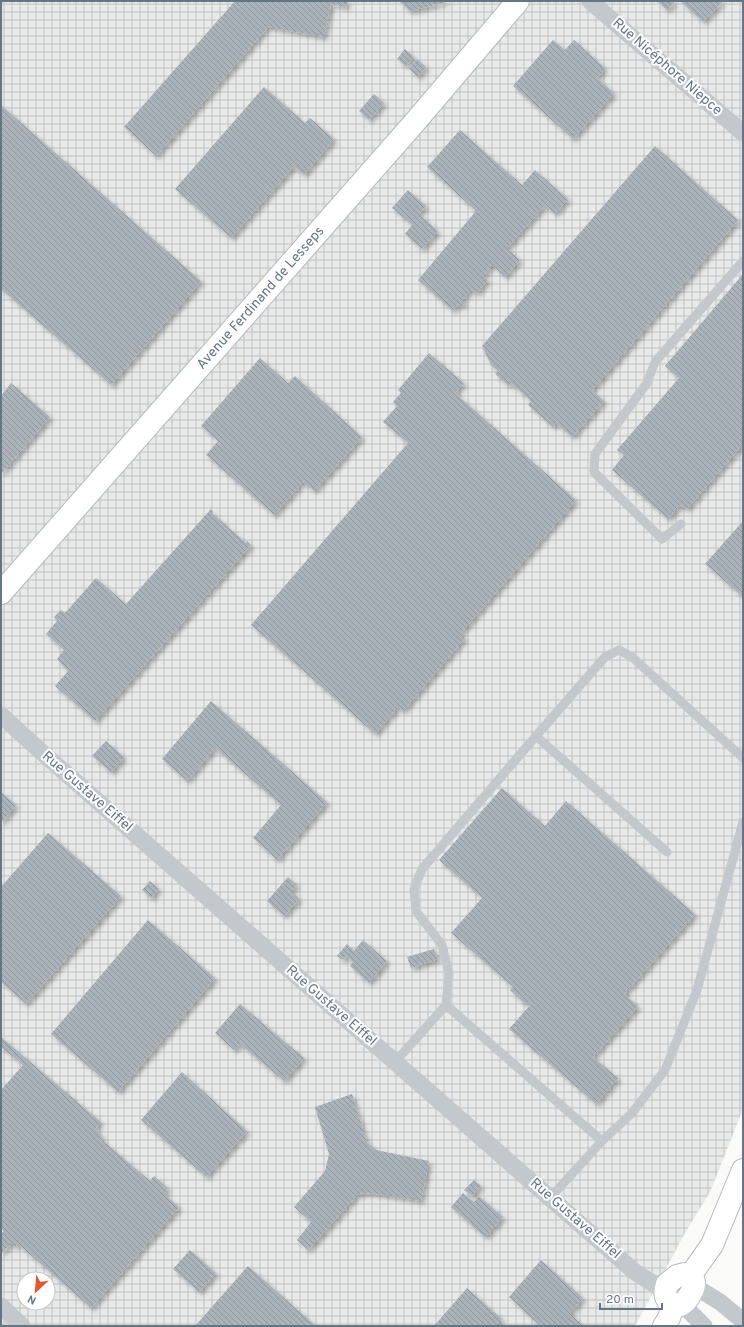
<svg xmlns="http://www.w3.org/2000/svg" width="744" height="1327" viewBox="0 0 744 1327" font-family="Overpass,sans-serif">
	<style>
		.industrial { fill: url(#industrial-grid); fill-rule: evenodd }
		.building { fill: url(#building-back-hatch); filter: url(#shadow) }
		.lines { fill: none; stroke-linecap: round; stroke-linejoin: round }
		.secondary-casing { stroke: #b3babf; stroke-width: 24 }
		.lane { stroke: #c3c8cc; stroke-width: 9 }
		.street { stroke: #c3c8cc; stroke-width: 17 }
		.secondary { stroke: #fff; stroke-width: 22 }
		.labels { text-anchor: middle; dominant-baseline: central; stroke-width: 4; stroke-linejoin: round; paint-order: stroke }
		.street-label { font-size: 14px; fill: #657683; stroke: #fff }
	</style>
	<defs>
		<pattern id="industrial-grid" width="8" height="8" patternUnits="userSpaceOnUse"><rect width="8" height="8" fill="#e8e9e9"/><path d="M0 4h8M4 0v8" fill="none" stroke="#c0c1c2"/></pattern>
		<pattern id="building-back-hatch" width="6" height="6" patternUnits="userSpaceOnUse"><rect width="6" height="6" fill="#aab3b9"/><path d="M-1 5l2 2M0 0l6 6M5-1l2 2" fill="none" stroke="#8e969c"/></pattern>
		<filter id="shadow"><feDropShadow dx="3.5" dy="3.5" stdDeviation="2" flood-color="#0004"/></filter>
	</defs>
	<rect width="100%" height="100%" fill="#fafaf8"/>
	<path class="industrial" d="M1,1h742v1108l-33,83 -25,41 -50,93h-634zM24,1279h24v24h-24z"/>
	<g class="building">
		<path d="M235,1h113l-2,6 -15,-3 -7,33 -56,-10 -112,129 -32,-29z"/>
		<path d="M399,1h48v1l-37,9z"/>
		<path d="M657,1h18l-8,9z"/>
		<path d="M680,1h43l-20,21z"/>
		<path d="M553,40l12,10 9,-10 31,28 -8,10 17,15 -41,46 -60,-53z"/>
		<path d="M405,49l9,8 -8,9 -9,-7z"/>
		<path d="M417,59l9,8 -8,10 -9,-8z"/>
		<path d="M264,87l41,36 5,-5 24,21 -30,36 -10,-9 -63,72 -56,-49z"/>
		<path d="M374,94l10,9 -15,17 -10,-9z"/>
		<path d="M1,105l200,176 -90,104 -110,-96z"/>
		<path d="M460,130l62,55 13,-15 33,29 -13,15 -10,-9 -38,43 13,12 -15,17 -13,-12 -9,11 5,4 -12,14 -4,-5 -10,11 3,3 -4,4 -3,-3 -5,7 -35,-31 58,-69 -49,-44z"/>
		<path d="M655,146l83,74 -146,170 12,11 -32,36 -16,-14 -3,4 -25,-22 3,-4 -20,-18 -2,3 -14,-12 3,-3 -7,-6 -9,-19z"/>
		<path d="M408,190l18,16 -7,8 19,17 -16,18 -17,-15 7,-9 -20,-17z"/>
		<path d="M743,274v170l-56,65 -7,-4 -12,14 -56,-49 12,-15 -7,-5 62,-72 -14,-12z"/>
		<path d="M429,353l35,30 -9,10 121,107 -116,134 5,4 -62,73 -5,-4 -23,27 -124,-109 157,-182 -25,-21 14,-16 -4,-4 8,-9 -3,-3z"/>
		<path d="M260,358l28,25 7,-7 67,61 -48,54 -11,-9 -29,33 -68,-60 12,-14 -17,-15z"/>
		<path d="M11,383l39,34 -49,57v-78z"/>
		<path d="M211,509l2,3 -1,1 34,30 1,-2 4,4 -156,176 -40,-35 13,-15 -11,-12 7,-9 -18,-16 11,-13 -3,-4 7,-7 4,3 31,-35 30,26z"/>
		<path d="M743,521v76l-38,-33z"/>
		<path d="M211,701l116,101 -50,58 -24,-22 28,-33 -66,-57 -28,33 -25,-22z"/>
		<path d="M106,741l18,16 -13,15 -19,-16z"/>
		<path d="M502,788l43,38 21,-25 129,113 -71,80 14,12 -45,51 25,21 -22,26 -87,-75 22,-25 -2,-2 -4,2 -15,-14 3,-3 -62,-54 31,-35 -43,-38z"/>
		<path d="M1,792l15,13 -15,18z"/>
		<path d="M48,833l73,63 -95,108 -25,-22v-95z"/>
		<path d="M288,877l9,8 -6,6 8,8 -15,17 -17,-15z"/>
		<path d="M150,881l9,8 -8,9 -9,-8z"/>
		<path d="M148,920l67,58 -97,114 -67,-58z"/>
		<path d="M363,940l24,21 -18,22 -19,-17 3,-4 -7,-6 -3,4 -6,-4 10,-12 7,7z"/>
		<path d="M434,949l4,10 -27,9 -4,-11z"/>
		<path d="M240,1004l64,54 -20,23 -44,-37 -6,6 -19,-17z"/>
		<path d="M1,1037l100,85 -6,7 7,6 -2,3 50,43 4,-5 14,12 -4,6 15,13 -88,101 -73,-64 -3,3 -4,-4 -10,11v-20l3,-3 -3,-2v-139l22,-25 -22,-18z"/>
		<path d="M182,1072l65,59 -41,46 -65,-57z"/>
		<path d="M352,1094l15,48 9,8 53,11 -8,40 -51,-8 -12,1 -50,56 -11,-10 14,-18 -17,-15 31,-36 4,-17 -14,-47z"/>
		<path d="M474,1180l7,6 -9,10 -8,-6z"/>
		<path d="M463,1193l11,9 5,-6 24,21 -18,20 -34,-30z"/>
		<path d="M190,1250l26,23 -17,19 -26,-23z"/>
		<path d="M541,1260l42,38 -13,15 12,12 -1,1h-43l1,-1 -30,-28z"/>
		<path d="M248,1266l68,60h-121z"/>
		<path d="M467,1288l35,31 -7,7h-61z"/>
	</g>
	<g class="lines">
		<defs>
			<g id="secondary">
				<path id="s1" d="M1,593l414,-471 103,-121"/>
				<path d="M685,1274c3,1 6,2 8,5 4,7 -5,21 -11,25 -3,2 -6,2 -9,2 -8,-7 -9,-12 -6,-22l10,-8z"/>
				<path d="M690,1276l22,-31 31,-75"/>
				<path d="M664,1326l5,-8 4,-12"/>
			</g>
		</defs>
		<use href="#secondary" class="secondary-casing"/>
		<g class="lane">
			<path d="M681,524l-19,15 -68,-67 1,-18 52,-71 8,-21 88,-101"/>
			<path d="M536,736l131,116"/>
			<path d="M446,1005l156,136"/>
			<path d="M395,1062l51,-57 3,-31 -7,-29 -26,-34 -2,-22 8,-20 114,-133 69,-79 14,-7 13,7 111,101"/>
			<path d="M550,1198l52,-57 30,-28 33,-43 32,-80 46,-168"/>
		</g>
		<g class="street">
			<path d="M590,1l153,132"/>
			<path d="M1,715l36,33 513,450 85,74 30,19"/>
			<path d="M694,1286l26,16 23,19"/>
			<path d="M682,1304l22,22"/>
			<path d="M1,1306l21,20"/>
		</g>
		<use href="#secondary" class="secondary"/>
	</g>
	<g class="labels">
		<g class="street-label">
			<text transform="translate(667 67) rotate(41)">Rue Nicéphore Niepce</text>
			<text stroke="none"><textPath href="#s1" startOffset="393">Avenue Ferdinand de Lesseps</textPath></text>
			<text transform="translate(87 792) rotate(41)">Rue Gustave Eiffel</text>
			<text transform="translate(331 1006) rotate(41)">Rue Gustave Eiffel</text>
			<text transform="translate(575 1219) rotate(41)">Rue Gustave Eiffel</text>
		</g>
	</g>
	<rect width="744" height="1327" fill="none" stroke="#657683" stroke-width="4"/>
	<g transform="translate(36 1291) rotate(206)"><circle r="19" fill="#ffffff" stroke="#c1c8cd"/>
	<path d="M0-3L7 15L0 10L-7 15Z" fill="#e4572e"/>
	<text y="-6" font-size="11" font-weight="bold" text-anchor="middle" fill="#657683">N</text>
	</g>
	<path d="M600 1303v6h62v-6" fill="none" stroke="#657683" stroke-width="2"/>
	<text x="606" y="1303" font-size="12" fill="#657683" stroke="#ffffff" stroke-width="3" paint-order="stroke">20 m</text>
</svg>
